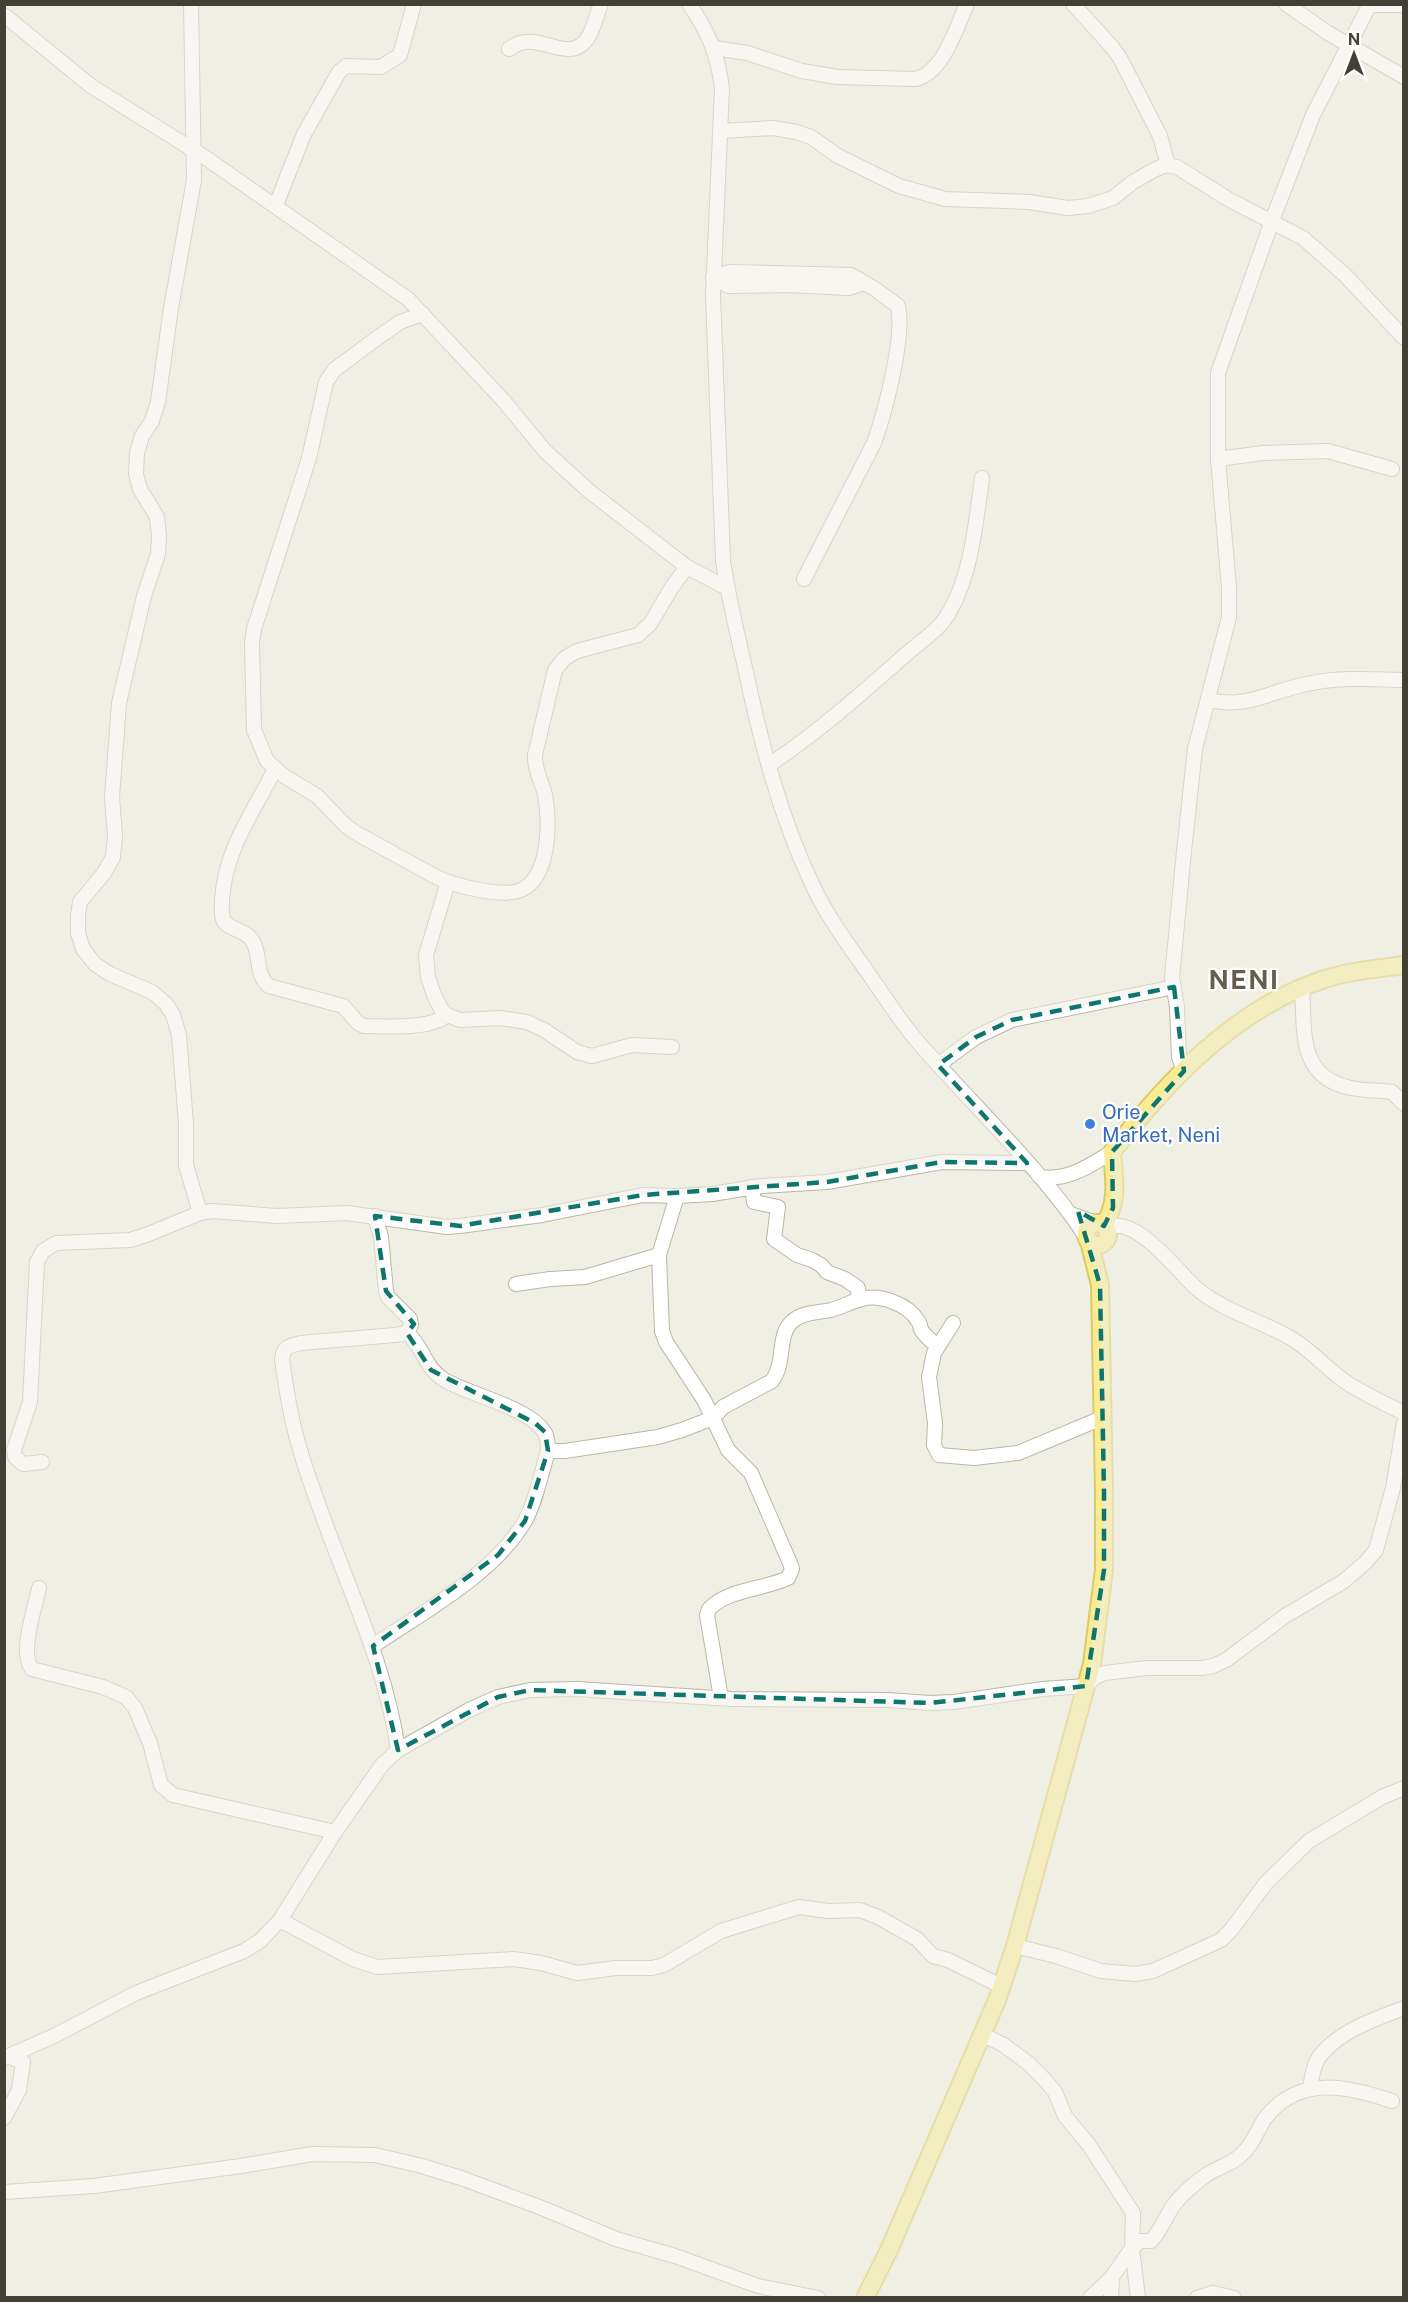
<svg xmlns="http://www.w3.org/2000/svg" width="1408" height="2302" viewBox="0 0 1408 2302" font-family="'Public Sans',sans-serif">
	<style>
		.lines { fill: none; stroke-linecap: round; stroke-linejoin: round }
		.minor-casing { stroke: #bbb7a6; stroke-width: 16 }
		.major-casing { stroke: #dccb65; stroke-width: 20 }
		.minor { stroke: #fff; stroke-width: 14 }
		.major { stroke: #f9ec94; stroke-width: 16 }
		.marked { fill: none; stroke: #0f766e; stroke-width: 4.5; stroke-dasharray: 12 8; stroke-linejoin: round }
		.shop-dot { fill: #3f7fe0; stroke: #fff; stroke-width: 2 }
		.labels { text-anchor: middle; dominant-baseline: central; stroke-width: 4.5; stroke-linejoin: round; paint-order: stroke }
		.shop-label { font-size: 20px; fill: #366cbe; stroke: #fff; text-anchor: start }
		.district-label { font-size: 26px; font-weight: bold; letter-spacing: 1.5px; fill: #645e4b; stroke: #fff }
	</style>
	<rect width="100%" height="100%" fill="#f0efe3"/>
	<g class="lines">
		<defs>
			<g id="minor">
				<path d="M191,4l3,176 -23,128 -13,94 -6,19 -10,15 -5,17 -1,21 4,15 17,28 2,19 -1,18 -14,42 -25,107 -7,94 3,39 -2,21 -9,16 -24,29 -2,13v18l5,16 12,15 15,10 42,18 14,12 7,11 6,20 7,89v41l14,48"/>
				<path d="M689,4c19,27 29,51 33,84l-9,207 10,266c5,34 13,68 21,102 16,76 35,151 68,221 16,35 41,67 63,99 14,20 27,41 43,59 56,65 121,124 169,196"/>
				<path d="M1073,4l39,43 8,11 40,78 8,29"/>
				<path d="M1286,4l42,29 76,44"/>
				<path d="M1370,5h34"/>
				<path d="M4,15l87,71 112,70 205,143 95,101 42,51 44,40 98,76 40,21"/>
				<path d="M714,48l33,5 55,18 35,6 78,2c28,-5 41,-51 52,-75"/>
				<path d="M509,49c28,-23 58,18 78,-10 7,-10 9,-23 14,-35"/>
				<path d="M721,131l52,-3 23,4 15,5 27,19 61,30 46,13 84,3 39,6 20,-2 25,-8 20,-16 21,-12 12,-5 11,2 51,32 75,39 42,37 59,63"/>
				<path d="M276,205l28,-71 35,-62 7,-6 35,1 19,-12 14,-51"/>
				<path d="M713,277l17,-5 121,3 24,14 23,17c7,31 -13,106 -24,137l-70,136"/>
				<path d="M713,277l15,9 61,-1 59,3 17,-5"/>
				<path d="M423,314l-23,8 -20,14 -46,34 -8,12 -17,76 -55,171 -2,14 2,87 13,31 17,15 33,20 29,30 10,7 82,45c19,8 67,21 85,11 27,-14 27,-68 22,-94 -3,-13 -11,-26 -10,-40l20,-85 4,-5 6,-7 12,-7 61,-16 12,-11 22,-37 15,-20"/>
				<path d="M1218,459l45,-6 65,-2 64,18"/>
				<path d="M1209,700c40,9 60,-9 98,-16 31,-7 65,-5 97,-4"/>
				<path d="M769,765c48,-32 92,-71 135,-109 13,-12 31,-23 41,-37 26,-38 31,-97 37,-141"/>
				<path d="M275,769c-22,44 -50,80 -53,131 0,6 -1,13 1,19 4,11 22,10 29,21 10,15 2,34 17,46l74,20 15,17 6,3c23,0 65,4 83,-11"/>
				<path d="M448,882l-22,73 2,22 6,18 7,14 6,6 13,5 40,-2 27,4 17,8 33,22 15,4 40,-11 40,2"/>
				<path d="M1302,987c3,44 -5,90 49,101 13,3 28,2 41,4l12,12"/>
				<path d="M938,1065l38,-28 36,-17 162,-33"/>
				<path d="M1184,1071l-5,-14 -2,-50 -5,-30 12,-126 11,-102 34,-132v-29l-11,-129v-86l55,-155 40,-103 57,-111"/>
				<path d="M1040,1177c28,4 49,-11 72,-25"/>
				<path d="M752,1187l2,15 24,5 -4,32 23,16 15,5 9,5 6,7 18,7 13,9 1,12"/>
				<path d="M677,1196l-18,59 3,76 4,11 38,58 24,50 23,23 39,90 2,6 -4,9c-26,12 -60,11 -79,31l-2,6 14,83"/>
				<path d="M1071,1214l25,9"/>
				<path d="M375,1216l6,21 5,54 2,6 22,22 1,6 -4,8 -12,2 -94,8c-12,3 -18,4 -19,16 3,21 6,43 11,64 8,35 21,70 34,105 27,73 60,144 71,222"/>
				<path d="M1106,1229c27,-18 72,43 90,59 27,23 63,32 93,49 20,11 36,30 54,43 18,13 41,23 61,33"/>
				<path d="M516,1284l34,-5 35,-2 74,-22"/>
				<path d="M953,1323l-19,30 -5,24 6,46 -1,22 5,10 35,3 44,-5 84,-35"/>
				<path d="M548,1451h17l93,-14 24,-7 31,-12 10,-11 49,-26c13,-17 6,-43 17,-56 10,-13 27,-12 42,-15 11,-3 19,-8 30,-11 19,-5 47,5 57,22 2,2 2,6 3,8 3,7 11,12 16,17"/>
				<path d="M42,1462l-19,2 -8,-7 -1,-7 16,-48 7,-140 6,-11 13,-8 74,-3 16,-5 54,-22 12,-2 65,5 70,-3 100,14 13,-1 82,-11 101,-20 34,1 35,-2 49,-8 66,-4 115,-20 85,1"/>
				<path d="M39,1588c-4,20 -20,65 -7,81l71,18 23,10 9,11 15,35 11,42 12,10 162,37"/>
				<path d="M373,1646c50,-34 120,-71 152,-125 11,-20 16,-47 23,-70 0,-6 0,-12 -3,-18 -15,-26 -77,-38 -102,-54 -18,-11 -20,-33 -36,-46"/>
				<path d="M280,1920l73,39 24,8 137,-8 27,4 36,10 39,-5h36l12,-3 57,-34 78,-24 29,4 32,-1 18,7 39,22 16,17 15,4 53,26"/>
				<path d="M1015,1946l41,10 45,15 34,3 18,-3 68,-31 10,-10 35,-47 43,-42 73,-44 22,-9"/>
				<path d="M983,2035l19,9 26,19 17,17 10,12 10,24 24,29 44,68 -1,35 6,50"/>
				<path d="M4,2058l52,-23 80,-42 108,-42 16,-10 20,-21 55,-88 47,-67 16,-15 71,-40 29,-13 32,-7 47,-1 154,10 157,1 42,3 24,-1 89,-13 43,-3 9,-9 10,-4 42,-5h55l11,-2 13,-6 59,-44 59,-35 21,-18 11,-13 17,-62 11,-65"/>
				<path d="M1310,2088c2,-11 3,-22 9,-31 20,-26 56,-38 85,-49"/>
				<path d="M4,2118l15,-28 4,-28 -14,-5"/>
				<path d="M4,2192l90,-6 147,-20 71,-12 63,1 47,11 39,12 81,30 74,31 59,17 83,30 60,12"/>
				<path d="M1090,2298l22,-21 20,-29 8,-7h11c9,-9 12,-19 19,-30 7,-13 24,-27 35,-35 12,-9 29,-12 39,-24 10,-10 14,-24 22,-35 34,-42 81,-31 126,-16"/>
				<path d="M1111,2298l1,-21"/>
				<path d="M1197,2298l16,-5 21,5"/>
			</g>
			<g id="major">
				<circle cx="1097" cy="1234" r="11"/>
				<path d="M1104,1226c15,-27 10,-45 8,-74 55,-71 123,-143 210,-172 25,-9 55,-11 82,-15"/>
				<path d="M865,2298l24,-48 108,-250 18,-54 77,-282 12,-94v-78l-4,-207 -11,-44"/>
			</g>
		</defs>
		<use href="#minor" class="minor-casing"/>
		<use href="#major" class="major-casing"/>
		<use href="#minor" class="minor"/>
		<use href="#major" class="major"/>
	</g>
	<path d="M0 0H1408V2302H0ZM1174,987l10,84 -72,81 1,56 -9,18 -26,-15 22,74 4,207v78l-18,116 -156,17 -400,-13 -32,7 -100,53 -25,-104 125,-91 27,-34 23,-70 -3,-19 -10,-9 -104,-53 -24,-37 7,-9 -28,-33 -11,-75 85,10 183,-31 184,-13 115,-20 85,1 -89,-98 38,-28 36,-17z" fill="#f0efe3" fill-opacity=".55" fill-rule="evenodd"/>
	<path class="marked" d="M1174,987l10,84 -72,81 1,56 -9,18 -26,-15 22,74 4,207v78l-18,116 -156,17 -400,-13 -32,7 -100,53 -25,-104 125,-91 27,-34 23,-70 -3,-19 -10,-9 -104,-53 -24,-37 7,-9 -28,-33 -11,-75 85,10 183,-31 184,-13 115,-20 85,1 -89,-98 38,-28 36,-17z"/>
	<circle class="shop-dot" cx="1090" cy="1124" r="6"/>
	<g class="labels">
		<g class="shop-label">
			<text x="1102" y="1112">Orie<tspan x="1102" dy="23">Market, Neni</tspan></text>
		</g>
		<g class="district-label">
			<text x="1244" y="979">NENI</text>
		</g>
	</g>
	<rect width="1408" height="2302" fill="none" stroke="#423f34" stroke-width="12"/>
	<g transform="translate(1354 54)" stroke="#ffffff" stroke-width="4.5" paint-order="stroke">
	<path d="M0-4.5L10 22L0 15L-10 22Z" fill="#423f34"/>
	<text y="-9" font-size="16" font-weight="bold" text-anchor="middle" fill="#423f34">N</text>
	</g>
</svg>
